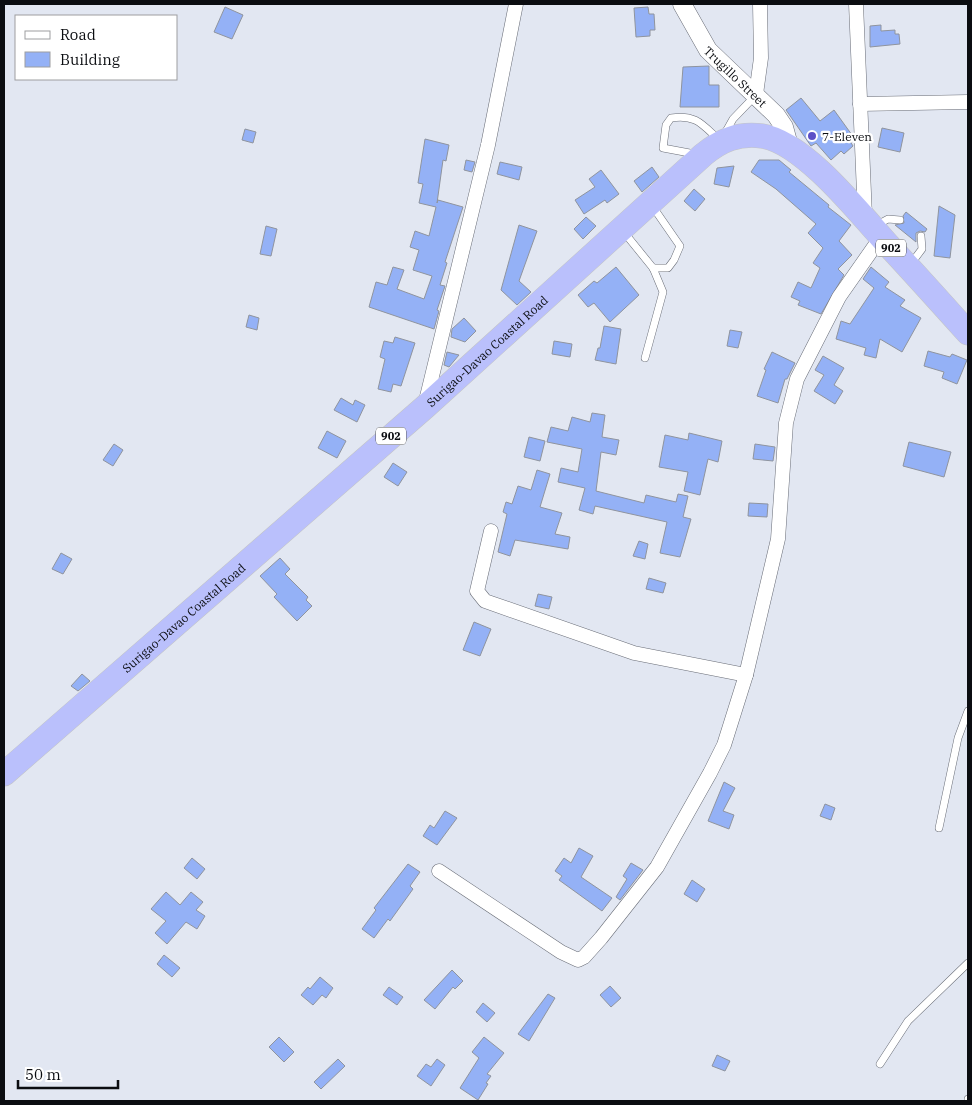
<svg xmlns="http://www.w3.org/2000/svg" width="972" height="1105" viewBox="0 0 972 1105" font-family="'IBM Plex Serif',serif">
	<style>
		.building { fill: #94b1f6; stroke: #8f949e }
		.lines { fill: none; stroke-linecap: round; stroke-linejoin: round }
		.service-casing { stroke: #696d77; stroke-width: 8 }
		.minor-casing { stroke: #696d77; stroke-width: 15 }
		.tertiary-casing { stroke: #696d77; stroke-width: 19 }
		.trunk-casing { stroke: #c4c5c6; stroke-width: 25 }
		.service { stroke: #fff; stroke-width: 7 }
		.minor { stroke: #fff; stroke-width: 14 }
		.tertiary { stroke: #fff; stroke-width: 18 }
		.trunk { stroke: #bac0fc; stroke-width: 24 }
		.poi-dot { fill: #5c4fc7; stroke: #fff; stroke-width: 2 }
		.labels { text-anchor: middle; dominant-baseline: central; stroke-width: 4.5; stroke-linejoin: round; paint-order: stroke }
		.shield { fill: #fff; stroke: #545658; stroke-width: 1 }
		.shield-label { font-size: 11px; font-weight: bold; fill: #0b0d11 }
		.street-label { font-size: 12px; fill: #0b0d11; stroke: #fff }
		.poi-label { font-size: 12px; fill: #0b0d11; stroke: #fff; text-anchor: start }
	</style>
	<rect width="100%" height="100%" fill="#e2e7f2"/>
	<g class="building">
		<path d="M225,7l18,8 -11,24 -18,-7z"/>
		<path d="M648,7l1,7h5l1,16h-5v6l-14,1 -2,-29z"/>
		<path d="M881,25v6l14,-1v4h4l1,10 -30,3v-21z"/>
		<path d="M709,66v19h10v22h-39l3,-40z"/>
		<path d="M801,98l19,23 14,-11 18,25 -4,3 5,8 -9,8 -3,-3 -10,9 -15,-17 -5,3 -25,-36z"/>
		<path d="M882,128l22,5 -4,19 -22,-5z"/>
		<path d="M245,129l11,3 -3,11 -11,-3z"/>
		<path d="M425,139l24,6 -3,16 -3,-1 -6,43 1,-3 25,7 -18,55 2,1 -7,22 5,1 -8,24 2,1 -5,18 -65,-22 7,-25 11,3 6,-18 11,3 -7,19 27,10 8,-23 -19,-6 6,-20 -9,-3 5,-16 14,5 7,-29 -17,-4 4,-19 -5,-1z"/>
		<path d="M466,160l9,2 -3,10 -8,-2z"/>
		<path d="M759,160h20l12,10 -2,2 40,33 -1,2 23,18 -12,16 13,14 -14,14 6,6 -23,39 -23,-9 2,-4 -9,-4 7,-15 13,6 9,-20 -7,-5 10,-15 -15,-15 8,-9 -40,-35 -25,-17z"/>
		<path d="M500,162l22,5 -3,13 -22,-6z"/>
		<path d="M734,166l-5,21 -15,-3 3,-16z"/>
		<path d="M652,167l7,10 -17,15 -8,-11z"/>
		<path d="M601,170l18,24 -12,9 -2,-3 -21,14 -9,-14 20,-13 -6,-8z"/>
		<path d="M694,189l11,10 -10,12 -11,-10z"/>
		<path d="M939,206l16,9 -5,43 -16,-2z"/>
		<path d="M906,212l21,17 -2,3 -5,-1 -4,2v9l-21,-17 9,-2 -1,-7z"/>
		<path d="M586,217l10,9 -13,13 -9,-10z"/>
		<path d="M519,225l18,6 -18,50 12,11 -14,13 -16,-15z"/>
		<path d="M266,226l11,3 -6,27 -11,-2z"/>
		<path d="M616,267l23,28 -29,27 -16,-19 -6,4 -10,-12 16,-14 3,2z"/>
		<path d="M871,267l18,15 -4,5 20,13 -5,6 21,12 -19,34 -22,-13 -4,19 -12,-3 2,-7 -30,-9 5,-18 9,3 24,-36 -11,-9z"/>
		<path d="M249,315l10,3 -2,12 -11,-3z"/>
		<path d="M464,318l12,13 -11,11 -14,-5 1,-8z"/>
		<path d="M604,326l17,3 -5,35 -21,-4 3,-12h2z"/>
		<path d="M730,330l12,2 -4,16 -11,-2z"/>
		<path d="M395,337l20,6 -14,43 -8,-2 -2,8 -13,-3 7,-30 -5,-2 4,-16 9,2z"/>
		<path d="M554,341l18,3 -2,13 -18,-3z"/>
		<path d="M928,351l22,6 2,-3 15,6 -10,24 -15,-6 2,-6 -20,-6z"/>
		<path d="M447,352l12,3 -10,12 -5,-2z"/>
		<path d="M772,352l23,11 -8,16h-2l-7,24 -21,-7 9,-26 -2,-1z"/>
		<path d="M823,356l21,12 -10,17 9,6 -8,13 -21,-13 10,-16 -9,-5z"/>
		<path d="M341,398l12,7 2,-5 10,5 -8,17 -23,-12z"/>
		<path d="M592,413l13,2 -3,22 17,3 -3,15 -15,-3 -5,39 48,12 2,-8 30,7 2,-8 10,2 -5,21 8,2 -11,38 -20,-4 7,-31 -72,-16 -2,8 -14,-4 6,-22 -27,-6 3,-14 17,4 4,-23 -35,-7 4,-15 17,4 4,-14 18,5z"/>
		<path d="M327,431l19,10 -9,17 -19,-10z"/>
		<path d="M689,433l33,8 -4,21 -10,-3 -8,36 -16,-4 4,-19 -29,-5 6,-32 23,5z"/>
		<path d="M529,437l16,4 -5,20 -16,-4z"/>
		<path d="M909,442l42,10 -7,25 -41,-11z"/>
		<path d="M114,444l9,6 -10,16 -10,-6z"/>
		<path d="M755,444l20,3 -2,14 -20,-2z"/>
		<path d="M393,463l14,9 -9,14 -14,-9z"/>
		<path d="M537,470l13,4 -10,33 22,6 -7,21 15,3 -2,12 -53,-9 -5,16 -12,-4 9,-38 -4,-2 3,-10 6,2 6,-18 13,4z"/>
		<path d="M749,503l19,1 -1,13 -19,-1z"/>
		<path d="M639,541l9,3 -3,15 -12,-3z"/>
		<path d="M61,553l11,6 -9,15 -11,-5z"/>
		<path d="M280,558l10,11 -5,5 23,23 -2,3 6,6 -15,15 -23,-24 3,-3 -17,-18z"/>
		<path d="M649,578l17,5 -3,10 -17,-4z"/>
		<path d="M538,594l14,3 -3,12 -14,-3z"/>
		<path d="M474,622l17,7 -11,27 -17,-6z"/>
		<path d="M82,674l8,7 -12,10 -7,-5z"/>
		<path d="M724,782l11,6 -12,23 11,4 -5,14 -21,-8z"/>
		<path d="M825,804l10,4 -4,12 -11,-4z"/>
		<path d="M445,811l12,7 -20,27 -14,-9 7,-11 4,3z"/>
		<path d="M579,848l14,8 -12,21 31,21 -10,13 -43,-31 3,-4 -7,-5 9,-13 7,5z"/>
		<path d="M192,858l13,11 -8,10 -13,-11z"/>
		<path d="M631,863l12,7 -23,30 -4,-3 11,-18 -4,-3z"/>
		<path d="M408,864l12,8 -10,14 3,3 -23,32 -2,-2 -14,19 -12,-9 14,-19 -2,-2z"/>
		<path d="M692,880l13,9 -8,13 -13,-8z"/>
		<path d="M166,892l14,13 11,-13 12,10 -7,8 9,6 -8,13 -11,-7 -19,22 -12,-11 11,-12 -15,-12z"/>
		<path d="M164,955l16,13 -8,9 -15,-13z"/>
		<path d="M452,970l11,11 -8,8 -2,-2 -18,22 -11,-9z"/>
		<path d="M320,977l13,11 -7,10 -4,-3 -9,10 -12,-10 7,-8 2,2z"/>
		<path d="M610,986l11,12 -10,9 -11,-12z"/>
		<path d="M389,987l14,10 -6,8 -14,-10z"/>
		<path d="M548,994l7,4 -26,43 -11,-7z"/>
		<path d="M483,1003l12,10 -8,9 -11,-10z"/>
		<path d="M279,1037l15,15 -10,10 -15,-15z"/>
		<path d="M484,1037l20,16 -17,21 4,2 -5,7 2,1 -10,16 -18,-12 19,-30 -7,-6z"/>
		<path d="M717,1055l13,6 -5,10 -13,-5z"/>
		<path d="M338,1059l7,7 -24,23 -7,-7z"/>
		<path d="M437,1059l8,6 -14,21 -14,-10 9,-12 5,3z"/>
	</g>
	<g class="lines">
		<defs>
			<g id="service">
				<path d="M724,135l9,-16 23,-24"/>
				<path d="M695,154l-32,-6 3,-23 5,-7c24,-4 31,6 47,21"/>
				<path d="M653,207l27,39 -6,14 -6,8h-15"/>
				<path d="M877,225l11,-6 12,1"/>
				<path d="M623,231l30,37 10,24 -18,66"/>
				<path d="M910,265l12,-16 -1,-13"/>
				<path d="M939,828l19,-90 10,-27"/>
				<path d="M880,1064l28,-43 60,-58"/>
				<path d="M968,1101v-2"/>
			</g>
			<g id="minor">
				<path d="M856,4l9,213"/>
				<path d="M756,94l5,-36 -1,-54"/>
				<path d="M860,104l108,-2"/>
				<path d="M425,405l63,-260 28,-141"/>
				<path d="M491,531l-14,60 8,10 149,52 112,22"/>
				<path d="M439,871l122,81 17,8 6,-3 17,-19 56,-71 53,-94 14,-28 22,-70 32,-136 8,-116 11,-44 42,-82 42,-60"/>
			</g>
			<g id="tertiary">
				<path id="s1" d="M682,4l26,46 68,65 8,12 6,22"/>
			</g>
			<g id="trunk">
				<path id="s2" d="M4,774l421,-367 278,-252c18,-15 35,-22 59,-19 42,6 99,79 127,110 27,29 53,58 79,87"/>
			</g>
		</defs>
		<use href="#service" class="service-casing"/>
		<use href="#minor" class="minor-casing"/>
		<use href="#tertiary" class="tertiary-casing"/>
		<use href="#trunk" class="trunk-casing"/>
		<use href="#service" class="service"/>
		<use href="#minor" class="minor"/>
		<use href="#tertiary" class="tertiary"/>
		<use href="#trunk" class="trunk"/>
	</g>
	<circle class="poi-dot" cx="812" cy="136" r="5"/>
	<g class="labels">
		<g class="shield">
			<rect x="876" y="239.5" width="30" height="17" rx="4"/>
			<rect x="376" y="427.5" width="30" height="17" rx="4"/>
		</g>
		<g class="shield-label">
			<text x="891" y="248">902</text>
			<text x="391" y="436">902</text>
		</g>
		<g class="street-label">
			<text stroke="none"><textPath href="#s1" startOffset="91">Trugillo Street</textPath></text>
			<text stroke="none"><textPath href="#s2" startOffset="642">Surigao-Davao Coastal Road</textPath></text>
			<text stroke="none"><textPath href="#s2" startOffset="238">Surigao-Davao Coastal Road</textPath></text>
		</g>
		<g class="poi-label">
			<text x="822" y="136">7-Eleven</text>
		</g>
	</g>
	<rect width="972" height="1105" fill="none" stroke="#0b0d11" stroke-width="10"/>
	<rect x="15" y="15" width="162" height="65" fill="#ffffff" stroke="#9d9ea0"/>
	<rect x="25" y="31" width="25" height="8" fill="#ffffff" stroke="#9d9ea0"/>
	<text x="60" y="40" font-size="15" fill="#0b0d11">Road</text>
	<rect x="25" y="52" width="25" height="15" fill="#94b1f6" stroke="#9d9ea0"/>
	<text x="60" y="65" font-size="15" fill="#0b0d11">Building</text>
	<path d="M18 1080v8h100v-8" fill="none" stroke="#0b0d11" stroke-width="2.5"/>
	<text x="25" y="1080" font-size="15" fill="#0b0d11" stroke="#ffffff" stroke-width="4" paint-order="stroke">50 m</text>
</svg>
